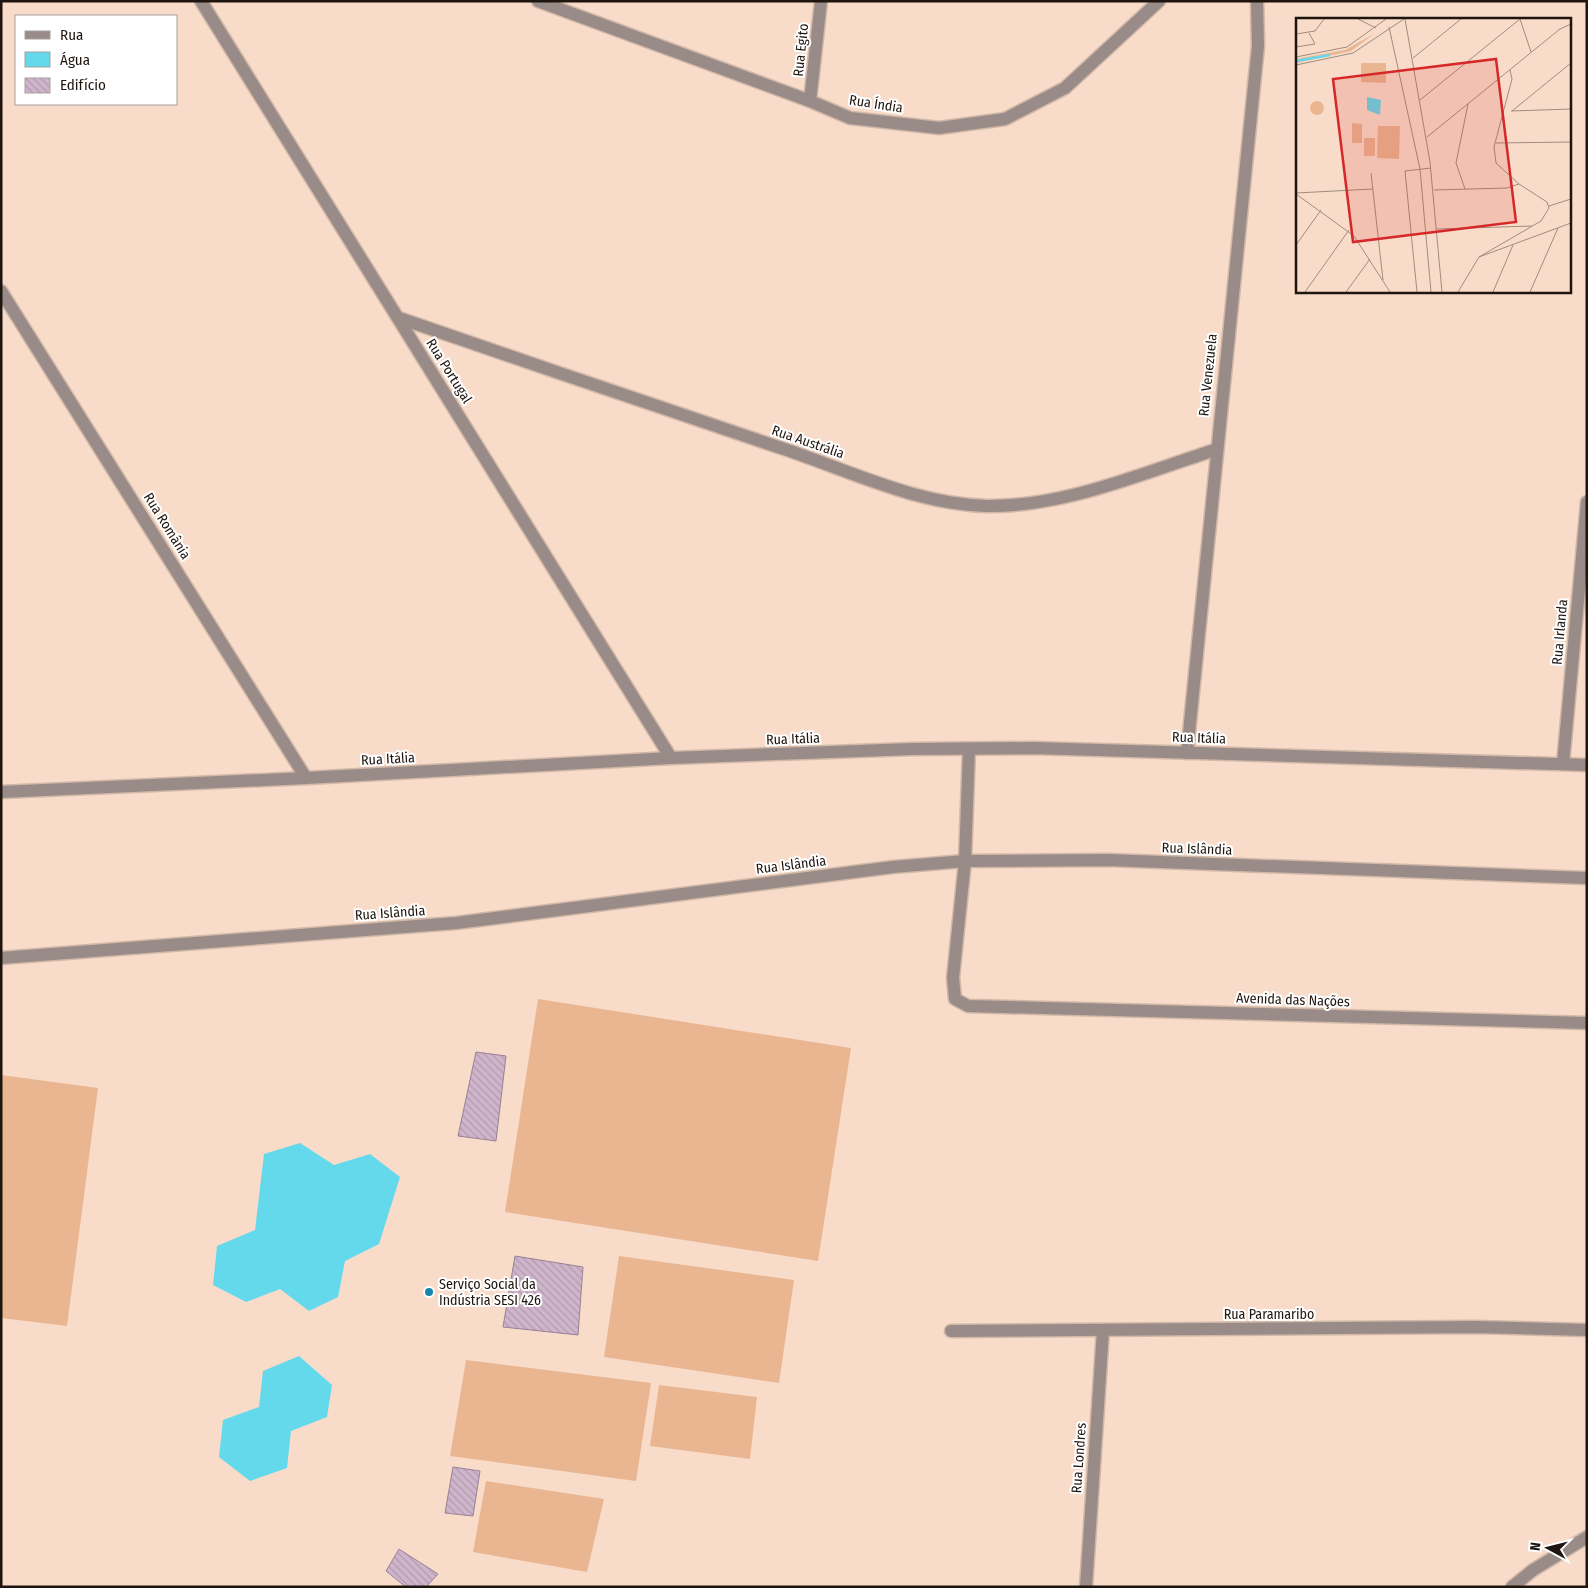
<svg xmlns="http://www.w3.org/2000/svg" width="1588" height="1588" viewBox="0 0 1588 1588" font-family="'Fira Sans Condensed',sans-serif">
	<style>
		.pitch { fill: #e9b691 }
		.water { fill: #64d9ec }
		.building { fill: url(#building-back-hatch); stroke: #988195 }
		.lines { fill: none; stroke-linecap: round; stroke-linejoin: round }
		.minor-casing { stroke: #d1b8a8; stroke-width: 15 }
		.minor { stroke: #998b87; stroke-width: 12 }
		.poi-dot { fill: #1685ac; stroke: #fff; stroke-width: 2 }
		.labels { text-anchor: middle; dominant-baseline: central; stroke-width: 4; stroke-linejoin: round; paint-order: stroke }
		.street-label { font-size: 14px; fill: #1f150f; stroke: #fff }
		.poi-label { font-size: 14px; fill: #1f150f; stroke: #fff; text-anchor: start }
		.inset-river { fill: none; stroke: #64d9ec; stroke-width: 2.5 }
		.inset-road { fill: none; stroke: #a18c7f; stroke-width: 1 }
		.view { fill: #d62828; fill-opacity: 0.15; stroke: #d62828; stroke-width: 2.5 }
		.inset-edge { fill: none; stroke: #1f150f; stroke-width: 2.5 }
	</style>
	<defs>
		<pattern id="building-back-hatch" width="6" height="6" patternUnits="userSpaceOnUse" patternTransform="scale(1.25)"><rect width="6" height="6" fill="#cfb5cb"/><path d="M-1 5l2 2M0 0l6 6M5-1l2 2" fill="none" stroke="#b19bad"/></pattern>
	</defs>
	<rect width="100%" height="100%" fill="#f8dcc9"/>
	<g class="pitch">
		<path d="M538,999l313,49 -33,213 -313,-49z"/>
		<path d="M1,1075l97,13 -31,238 -66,-8z"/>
		<path d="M619,1256l175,24 -15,103 -175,-26z"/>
		<path d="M466,1360l185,23 -15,98 -186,-25z"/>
		<path d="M659,1385l98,12 -7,62 -100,-13z"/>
		<path d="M486,1481l118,18 -17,73 -114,-20z"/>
	</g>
	<g class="water">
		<path d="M300,1143l34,22 36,-11 30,23 -21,67 -34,17 -7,36 -29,14 -29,-22 -34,13 -33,-17 4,-39 38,-16 9,-76z"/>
		<path d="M299,1356l33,29 -5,32 -36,14 -4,37 -37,13 -31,-24 4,-37 36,-13 4,-36z"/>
	</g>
	<g class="building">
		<path d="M476,1052l30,4 -10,85 -38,-5z"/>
		<path d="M515,1256l68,11 -5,68 -75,-8z"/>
		<path d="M453,1467l27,4 -7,45 -28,-3z"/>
		<path d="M399,1549l39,25 -12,13h-20l-20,-16z"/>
	</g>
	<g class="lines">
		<defs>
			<g id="minor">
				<path d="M201,1l470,757"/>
				<path d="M538,1l272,100 40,17 89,10 66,-9 60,-31 94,-87"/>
				<path d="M810,101l11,-100"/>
				<path d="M1,291l305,487"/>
				<path d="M399,318c127,44 255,87 382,130 67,22 134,56 206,58 78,1 155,-33 228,-56"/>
				<path d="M969,749l-4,112 -12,117 2,21 13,7 619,17"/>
				<path d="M1187,753l71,-707 -1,-45"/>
				<path d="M1563,764l24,-262"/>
				<path d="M1,792l305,-14 365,-20 242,-9 120,-1 554,17"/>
				<path d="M1,958l455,-35 437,-56 72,-6 143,-1 479,18"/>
				<path d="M951,1331l524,-4 112,3"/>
				<path d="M1086,1587l17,-257"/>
				<path d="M1512,1587l21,-17 54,-33"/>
			</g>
		</defs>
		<use href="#minor" class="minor-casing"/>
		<use href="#minor" class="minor"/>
	</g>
	<circle class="poi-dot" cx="429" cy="1292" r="5"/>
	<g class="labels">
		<g class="street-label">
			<text transform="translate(801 50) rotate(-84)">Rua Egito</text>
			<text transform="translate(876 104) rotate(9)">Rua Índia</text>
			<text transform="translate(449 371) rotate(58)">Rua Portugal</text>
			<text transform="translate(1208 375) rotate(-84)">Rua Venezuela</text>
			<text transform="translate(808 442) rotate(19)">Rua Austrália</text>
			<text transform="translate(167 526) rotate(58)">Rua România</text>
			<text transform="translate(1560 632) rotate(-85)">Rua Irlanda</text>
			<text transform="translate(1199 738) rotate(2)">Rua Itália</text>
			<text transform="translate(793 739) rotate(-2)">Rua Itália</text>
			<text transform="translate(388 759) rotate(-3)">Rua Itália</text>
			<text transform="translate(1197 849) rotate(2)">Rua Islândia</text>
			<text transform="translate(791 865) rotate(-7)">Rua Islândia</text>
			<text transform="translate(390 913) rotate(-4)">Rua Islândia</text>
			<text transform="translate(1293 1000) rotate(2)">Avenida das Nações</text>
			<text x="1269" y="1314">Rua Paramaribo</text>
			<text transform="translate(1079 1458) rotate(-86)">Rua Londres</text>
		</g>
		<g class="poi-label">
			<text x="439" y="1284">Serviço Social da<tspan x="439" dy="16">Indústria SESI 426</tspan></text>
		</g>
	</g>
	<g transform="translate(1296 18)">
		<rect width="275" height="275" fill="#f8dcc9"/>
		<path d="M78,16l-23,17 -55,12v-4l49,-9zM14 90a7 7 0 1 1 14 0a7 7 0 1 1-14 0Z" fill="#e9b691"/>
		<path d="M65,45h25v20l-25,-1zM56,105l10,1v19h-10zM82,108h22l-1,33 -22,-1zM68,120h11v18h-11z" fill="#e9b691"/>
		<path d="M71,79l14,3 -1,15 -13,-5z" fill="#64d9ec"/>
		<path class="inset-river" d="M0,43l34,-6"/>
		<path class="inset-road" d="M62,1l18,9M109,1l25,143 12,130M224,1l11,33M93,9l31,142 11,123M0,16l19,-3 9,-12M0,29l19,-3 -6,-11M0,39l51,-10 39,-28M117,40l48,-39M0,47l57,-12 51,-34M124,82l100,-81M215,93l60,-2M216,93l59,-48M131,119l133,-108 11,-5M200,125l75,-1M75,155l12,107M169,171l-9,-26 12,-59M138,172l73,-2 12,-4M0,175l77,-4M0,176l58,42 36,56M253,188l22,-7M141,211l95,-3M0,227l25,-35M183,239l62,-36 8,-13 -2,-6 -28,-18 -23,-21 -2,-16 18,-68 -2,-9M9,274l44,-62M50,274l24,-33M121,274l-12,-121 26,-3M162,274l21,-35 92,-34M197,274l20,-47M234,274l28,-64"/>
		<path class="view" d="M200,41l20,163 -163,20 -20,-163z"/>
		<rect width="275" height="275" class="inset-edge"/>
	</g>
	<rect width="1588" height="1588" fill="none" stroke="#1f150f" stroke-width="5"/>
	<rect x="15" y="15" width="162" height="90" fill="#ffffff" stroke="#a5a19f"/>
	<rect x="25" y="31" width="25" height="8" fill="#998b87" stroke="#a5a19f"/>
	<text x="60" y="40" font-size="15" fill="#1f150f">Rua</text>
	<rect x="25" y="52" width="25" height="15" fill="#64d9ec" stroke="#a5a19f"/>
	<text x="60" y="65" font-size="15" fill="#1f150f">Água</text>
	<rect x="25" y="78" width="25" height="15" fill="url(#building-back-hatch)" stroke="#a5a19f"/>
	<text x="60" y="90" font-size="15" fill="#1f150f">Edifício</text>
	<g transform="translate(1548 1548) rotate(277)" stroke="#ffffff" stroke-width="4" paint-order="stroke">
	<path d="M0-4L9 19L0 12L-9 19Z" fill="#1f150f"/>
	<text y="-8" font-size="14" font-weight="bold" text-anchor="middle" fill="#1f150f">N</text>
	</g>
</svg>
